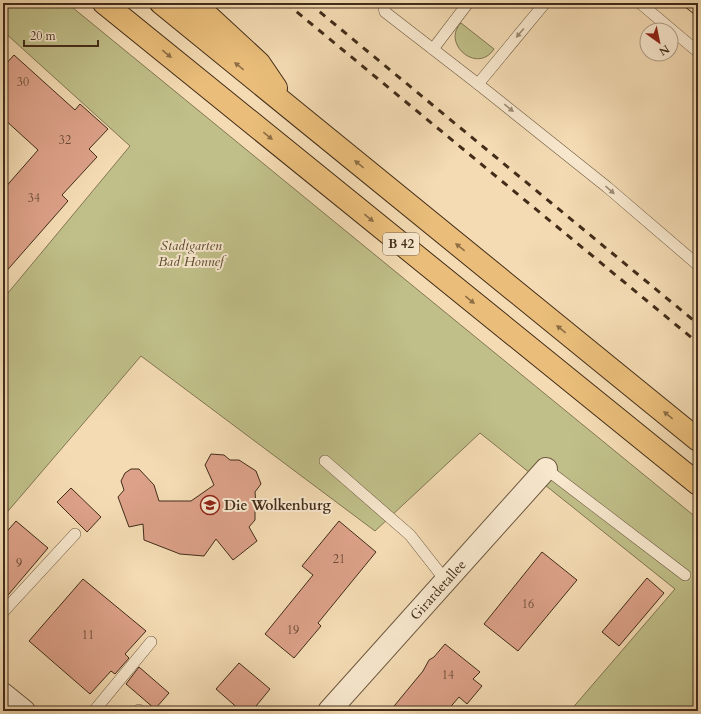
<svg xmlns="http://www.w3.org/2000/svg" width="701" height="714" viewBox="0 0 701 714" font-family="Cardo,serif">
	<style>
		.green { fill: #c0bf89; stroke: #817651 }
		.building { fill: #dca188; stroke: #422c19 }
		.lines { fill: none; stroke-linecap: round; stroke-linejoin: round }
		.service-casing { stroke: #6e5840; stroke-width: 12 }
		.minor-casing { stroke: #6e5840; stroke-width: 24 }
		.trunk-casing { stroke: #422c19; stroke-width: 24 }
		.service { stroke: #f8e8ce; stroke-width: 11 }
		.minor { stroke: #f8e8ce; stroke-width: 22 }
		.trunk { stroke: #eabe7a; stroke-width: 22 }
		.tram { stroke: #422c19; stroke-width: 1 }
		.rail { stroke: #422c19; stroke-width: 3; stroke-dasharray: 7 7; stroke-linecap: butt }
		.oneway { fill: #9d8a74 }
		.oneway2 { fill: #8e6e45 }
		.labels { text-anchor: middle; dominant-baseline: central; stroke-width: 4; stroke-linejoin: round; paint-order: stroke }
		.number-label { font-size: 12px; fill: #684935 }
		.shield { fill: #f8e8ce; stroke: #79644f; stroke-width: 1 }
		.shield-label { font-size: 13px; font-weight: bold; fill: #422c19 }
		.park-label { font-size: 14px; font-style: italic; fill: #5b492f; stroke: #f8e8ce }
		.poi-label { font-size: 14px; font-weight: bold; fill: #422c19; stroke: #f8e8ce; text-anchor: start }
		.street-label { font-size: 14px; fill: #422c19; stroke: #f8e8ce }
	</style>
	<rect width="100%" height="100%" fill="#f4dbb3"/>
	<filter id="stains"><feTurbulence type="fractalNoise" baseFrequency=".005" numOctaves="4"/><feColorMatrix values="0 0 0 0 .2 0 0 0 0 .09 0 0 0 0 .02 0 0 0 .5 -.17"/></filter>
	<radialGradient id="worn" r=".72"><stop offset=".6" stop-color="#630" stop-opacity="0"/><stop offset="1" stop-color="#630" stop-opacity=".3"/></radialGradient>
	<g class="green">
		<path d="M3,3h64l631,516v192h-128l105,-122 -195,-156 -105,98 -234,-175 -138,161v-218l127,-153 -127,-115z"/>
		<path d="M461,23l33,26c-17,26 -53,-6 -33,-26z"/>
	</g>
	<g class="building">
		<path d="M14,55l61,55 5,-6 28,25 -19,20 8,8 -35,38 6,6 -65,74v-85l35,-40 -35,-32v-51z"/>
		<path d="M211,454l13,1 6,5h9l17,11 5,13 -6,8 1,13 -1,1v14l-6,7 8,14 -24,19 -17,-21 -12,17 -24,-2 -36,-14 -1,-16 -14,3 -11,-30 6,-7 -3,-9 4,-8 6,-4h8l15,16 5,16h32l23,-16 -9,-20z"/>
		<path d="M71,488l30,29 -14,15 -30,-30z"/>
		<path d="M16,521l32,27 -45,53v-65z"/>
		<path d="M339,521l37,31 -58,71 3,3 -27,32 -29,-24 48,-59 -11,-9z"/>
		<path d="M542,552l35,28 -59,71 -34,-27z"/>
		<path d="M647,578l17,15 -45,53 -17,-14z"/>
		<path d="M83,579l63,52 -21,23 4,4 -14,16 -4,-3 -21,23 -61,-53z"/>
		<path d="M445,644l35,28 -7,7 9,7 -15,18 -8,-7 -12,14h-57l33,-40 6,-11 5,-3z"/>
		<path d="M239,663l31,26 -18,22h-11l-25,-22z"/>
		<path d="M139,667l30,26 -14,16 -29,-25z"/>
	</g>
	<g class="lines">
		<defs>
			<g id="service">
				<path d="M383,3l2,9 93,72 129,103 91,78"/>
				<path d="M640,3l58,49"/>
				<path d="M433,49l35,-46"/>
				<path d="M478,84l67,-81"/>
				<path d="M325,461l85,74 36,46"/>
				<path d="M546,469l139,106"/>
				<path d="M3,612l72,-78"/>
				<path d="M94,711l57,-69"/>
				<path d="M138,711l1,-1"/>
			</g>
			<g id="minor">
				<path d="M3,694l21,17"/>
				<path id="s1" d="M329,711l217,-242"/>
			</g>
			<g id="trunk">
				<path d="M104,3l594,481"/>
				<path d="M161,3l537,437"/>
				<path d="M194,3l65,60 17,25"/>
			</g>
		</defs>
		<use href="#service" class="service-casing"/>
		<use href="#minor" class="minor-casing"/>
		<use href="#trunk" class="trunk-casing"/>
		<use href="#service" class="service"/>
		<use href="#minor" class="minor"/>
		<use href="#trunk" class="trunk"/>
		<path class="tram" d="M680,3l18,14"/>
		<g class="rail">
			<path d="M286,3l412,340"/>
			<path d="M309,3l389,321"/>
		</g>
	</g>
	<defs><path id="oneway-solid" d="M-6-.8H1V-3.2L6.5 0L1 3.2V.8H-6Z"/></defs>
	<g class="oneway">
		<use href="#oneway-solid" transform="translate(520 33) rotate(130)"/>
		<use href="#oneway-solid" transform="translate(509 108) rotate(39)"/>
		<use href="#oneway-solid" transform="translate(610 190) rotate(41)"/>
	</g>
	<g class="oneway2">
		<use href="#oneway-solid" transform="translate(167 54) rotate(39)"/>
		<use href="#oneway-solid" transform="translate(239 66) rotate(-141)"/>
		<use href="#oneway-solid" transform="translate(268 136) rotate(39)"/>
		<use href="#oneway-solid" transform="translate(359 164) rotate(-141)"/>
		<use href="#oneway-solid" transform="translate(369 218) rotate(39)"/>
		<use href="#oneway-solid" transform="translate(460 247) rotate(-141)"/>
		<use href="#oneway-solid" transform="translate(470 300) rotate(39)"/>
		<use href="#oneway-solid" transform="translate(561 329) rotate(-141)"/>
		<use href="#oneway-solid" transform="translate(668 415) rotate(-141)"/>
	</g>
	<defs>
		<symbol id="school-ring" viewBox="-11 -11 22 22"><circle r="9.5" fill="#f8e8ce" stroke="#8f2418" stroke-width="1.5"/><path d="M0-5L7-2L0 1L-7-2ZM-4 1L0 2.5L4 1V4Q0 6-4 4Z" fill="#8f2418"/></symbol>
	</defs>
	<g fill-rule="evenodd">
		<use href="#school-ring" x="199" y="494" width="22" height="22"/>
	</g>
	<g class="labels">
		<g class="number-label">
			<text x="23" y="82">30</text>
			<text x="65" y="140">32</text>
			<text x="34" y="198">34</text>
			<text x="339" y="559">21</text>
			<text x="19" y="563">9</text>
			<text x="528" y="604">16</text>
			<text x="293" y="630">19</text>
			<text x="88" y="635">11</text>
			<text x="448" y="675">14</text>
		</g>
		<rect class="shield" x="383" y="233" width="36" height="22" rx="3"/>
		<g class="shield-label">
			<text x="401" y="244">B 42</text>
		</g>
		<g class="park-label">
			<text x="191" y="245">Stadtgarten<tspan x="191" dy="16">Bad Honnef</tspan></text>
		</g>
		<g class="poi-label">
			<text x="224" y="505">Die Wolkenburg</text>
		</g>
		<g class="street-label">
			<text stroke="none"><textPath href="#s1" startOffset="163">Girardetallee</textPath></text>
		</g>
	</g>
	<rect width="701" height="714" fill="none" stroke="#f4dbb3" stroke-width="16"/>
	<rect x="4" y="4" width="693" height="706" fill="none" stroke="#422c19" stroke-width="2"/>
	<rect x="8" y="8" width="685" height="698" fill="none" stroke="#422c19"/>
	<g transform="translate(659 42) rotate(147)"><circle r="19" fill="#f8e8ce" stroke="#af9d86"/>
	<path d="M0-3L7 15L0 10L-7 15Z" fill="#8f2418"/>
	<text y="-6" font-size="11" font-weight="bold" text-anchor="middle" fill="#422c19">N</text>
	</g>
	<path d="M24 40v6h74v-6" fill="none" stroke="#422c19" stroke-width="2"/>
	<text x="30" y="40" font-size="12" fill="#422c19" stroke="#f8e8ce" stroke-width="3" paint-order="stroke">20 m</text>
	<rect width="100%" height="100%" filter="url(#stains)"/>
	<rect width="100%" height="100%" fill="url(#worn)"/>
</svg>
